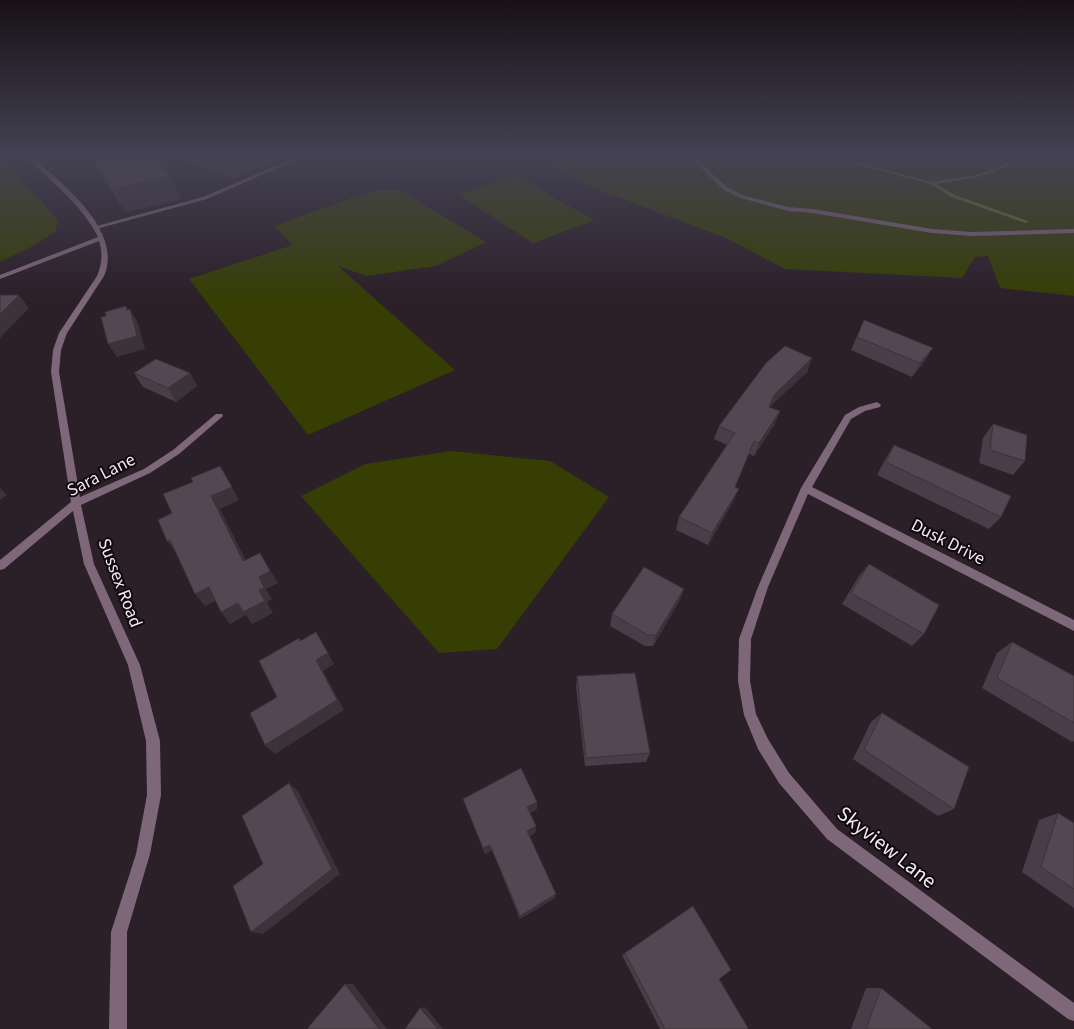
<svg xmlns="http://www.w3.org/2000/svg" width="1074" height="1029" viewBox="0 0 1074 1029" font-family="'Source Sans 3',sans-serif">
	<style>
		.green { fill: #363e04 }
		.lines { fill: none; stroke-linecap: round; stroke-linejoin: round }
		.stream { fill: #6b7734; fill-rule: evenodd }
		.service { fill: #7f677a; fill-rule: evenodd }
		.minor { fill: #7f677a; fill-rule: evenodd }
		.wall { fill: #493d47 }
		.shaded-wall { fill: #3c3239 }
		.building { fill: #554752; stroke: #3c3239 }
		.labels { text-anchor: middle; dominant-baseline: central; stroke-width: 4; stroke-linejoin: round; paint-order: stroke }
		.street-label { font-size: 18px; fill: #f3eaf1; stroke: #100a0f }
		.near-street-label { font-size: 21px; fill: #f3eaf1; stroke: #100a0f }
	</style>
	<rect width="100%" height="100%" fill="#2b1f28"/>
	<g class="green">
		<path d="M540,156h30v3l6,-1 -2,-2h500v140l-74,-8 -12,-32 -13,1 -13,21 -177,-9 -59,-31 -137,-52z"/>
		<path d="M0,157l58,63 -3,12 -22,14 -33,16z"/>
		<path d="M516,176l78,44 -61,23 -75,-49z"/>
		<path d="M376,189l24,1 86,52 -50,24 -70,10 -28,-10 117,104 -147,65 -119,-156 104,-34 -19,-19z"/>
		<path d="M451,451l99,10 59,36 -112,152 -58,4 -138,-157 64,-32z"/>
	</g>
	<g class="lines">
		<path class="stream" d="M826,156h8l98,26 39,-6 18,-5 24,-11 20,-4h11l-30,6 -23,11 -19,5 -36,6 19,11 73,26v1l-2,1 -75,-26 -20,-13z"/>
		<g class="service">
			<path d="M298,156h7l-98,43 -111,30 -3,-2 110,-30z"/>
			<path d="M688,156h5l35,32 17,8 43,11 25,2 119,20 40,3 102,-3v4l-102,3 -40,-3 -119,-20 -25,-2 -47,-13 -17,-8z"/>
		</g>
		<g class="minor">
			<path d="M25,156h6c30,27 93,74 73,120l-37,57 -6,17 -2,22 21,125 64,-28 29,-19 43,-36h6l1,2 -44,38 -29,19 -69,32 13,59 46,101 20,76 1,54 -11,59 -23,78v97h-18l2,-97 25,-78 11,-59 -1,-54 -18,-76 -44,-101 -11,-53 -69,58 -4,1v-10l71,-58 -20,-130 2,-22 6,-17 38,-57c5,-12 6,-23 2,-35l-99,38v-4l98,-38c-17,-34 -47,-55 -73,-81z"/>
			<path d="M877,402l4,3 -1,2 -15,4 -14,8 -39,68 262,133v11l-266,-137 -40,93 -17,52 -1,42 6,33 12,25 21,34 48,56 237,174v18l-6,-2 -241,-180 -48,-56 -21,-34 -14,-34 -6,-34 1,-42 19,-52 43,-99 44,-73 14,-8z"/>
		</g>
	</g>
	<g class="wall">
		<path d="M91,156h63l27,43 -55,13 -25,-37z"/>
		<path d="M172,156h113l-51,22z"/>
		<path d="M864,320l61,41 -13,16 -61,-27z"/>
		<path d="M812,358l-5,14 -38,35 11,4 -6,14 -20,31 -5,-2 -14,33 -2,15 -25,43 -32,-15 3,-13 48,-72 -13,-6 5,-13z"/>
		<path d="M134,373h56l7,13 -21,16 -33,-15z"/>
		<path d="M993,424l32,37 -12,14 -34,-12 4,-25z"/>
		<path d="M894,445l107,72 -12,12 -112,-54 9,-17z"/>
		<path d="M869,564l55,70 -12,12 -70,-42 17,-28z"/>
		<path d="M680,600l-27,46h-8l-35,-20 2,-12z"/>
		<path d="M1012,642l62,34v65l-2,1 -90,-54 15,-35z"/>
		<path d="M577,676l73,77 -4,9 -61,4 -9,-79z"/>
		<path d="M882,713l72,96 -16,7 -85,-57 18,-37z"/>
		<path d="M463,799l74,3v7l-7,4 6,13v6l-6,4 25,62 -35,21 -28,-69 -7,4z"/>
		<path d="M1058,813l16,10v85l-52,-36 17,-52z"/>
		<path d="M693,906l26,73 28,50h-87l-38,-74z"/>
		<path d="M866,988h15l51,41h-81z"/>
	</g>
	<g class="shaded-wall">
		<path d="M226,156h59l-51,22z"/>
		<path d="M170,176l11,23 -55,13 -12,-23z"/>
		<path d="M19,295l10,13 -29,30v-24z"/>
		<path d="M126,306l6,10 -2,-7 8,14 7,26 -28,8 -9,-13 19,-34z"/>
		<path d="M933,348l-8,13 -13,16 8,-14z"/>
		<path d="M812,358l-5,14 -38,36 5,-13z"/>
		<path d="M190,373l7,13 -21,16 -8,-14z"/>
		<path d="M780,411l-6,14 -20,31 5,-13z"/>
		<path d="M220,466l19,34 -19,9 32,64 -9,-12 -32,-65z"/>
		<path d="M0,488l7,7 -7,5z"/>
		<path d="M739,489l-6,13 -25,43 4,-12z"/>
		<path d="M170,540l7,14 -10,-13z"/>
		<path d="M260,553l18,30 -12,6 6,10 -5,3 6,11 -21,11 -6,-9 -16,9 -9,-12 38,-22v-13z"/>
		<path d="M209,587l9,12 -13,7 -10,-12z"/>
		<path d="M684,589l-4,11 -27,46 3,-11z"/>
		<path d="M316,632l18,32 -11,7 21,39 -69,44 -10,-9 51,-85z"/>
		<path d="M289,783l9,8 42,83 -77,60 -12,-2z"/>
		<path d="M537,802v7l-10,5v-7z"/>
		<path d="M536,826v6l-8,5 -1,-6z"/>
		<path d="M490,845l2,5 -7,4 -2,-6z"/>
		<path d="M556,894l-1,4 -35,21v-3z"/>
		<path d="M345,984h8l34,45h-8z"/>
		<path d="M425,1007l18,22h-5l-18,-21z"/>
	</g>
	<g class="building">
		<path d="M92,156h62l16,20 -56,13z"/>
		<path d="M0,295h19l-19,19z"/>
		<path d="M126,306l1,4 3,-1 7,27 -29,8 -7,-27 5,-1 -1,-4z"/>
		<path d="M864,320l69,28 -13,15 -63,-26z"/>
		<path d="M785,346l27,12 -38,37 -5,12 11,4 -21,32 -5,-2 -19,46 4,2 -27,44 -33,-16 56,-84 -16,-7 47,-63z"/>
		<path d="M156,359l34,14 -22,15 -34,-15z"/>
		<path d="M993,424l34,11 -2,26 -35,-11z"/>
		<path d="M894,445l117,51 -10,21 -115,-55z"/>
		<path d="M220,466l12,21 -21,9 32,65 17,-8 10,18 -11,6 5,11 -5,2 6,11 -22,11 -5,-9 -17,9 -12,-25 -14,7 -25,-54 -3,1 -9,-21 14,-7 -9,-19 30,-12 -2,-4z"/>
		<path d="M869,564l70,41 -15,29 -73,-41z"/>
		<path d="M644,567l40,22 -28,46h-8l-36,-21z"/>
		<path d="M316,632l12,21 -12,7 21,40 -72,45 -15,-32 27,-16 -18,-36 40,-23 1,3z"/>
		<path d="M1012,642l62,34v47l-77,-45z"/>
		<path d="M635,673l15,80 -64,5 -9,-82z"/>
		<path d="M882,713l87,54 -15,42 -90,-59z"/>
		<path d="M521,768l16,34 -10,5 9,19 -9,5 29,63 -36,22 -30,-71 -7,3 -20,-49z"/>
		<path d="M289,783l43,86 -81,63 -18,-46 30,-22 -21,-48z"/>
		<path d="M1058,813l16,10v66l-33,-22z"/>
		<path d="M693,906l38,64 -12,9 29,49 -1,1h-82l-40,-76z"/>
		<path d="M345,984l34,45h-72z"/>
		<path d="M881,988l51,41h-66z"/>
		<path d="M420,1008l18,21h-33z"/>
	</g>
	<linearGradient id="sky" x2="0" y2="1"><stop stop-color="#181116"/><stop offset="0.52" stop-color="#444253"/><stop offset="1" stop-color="#444253" stop-opacity="0"/></linearGradient>
	<rect width="1074" height="300" fill="url(#sky)"/>
	<g class="labels">
		<g class="street-label">
			<text transform="translate(101 475) rotate(-27)">Sara Lane</text>
			<text transform="translate(948 542) rotate(27)">Dusk Drive</text>
			<text transform="translate(120 583) rotate(69)">Sussex Road</text>
		</g>
		<g class="near-street-label">
			<text transform="translate(887 847) rotate(38)">Skyview Lane</text>
		</g>
	</g>
</svg>
